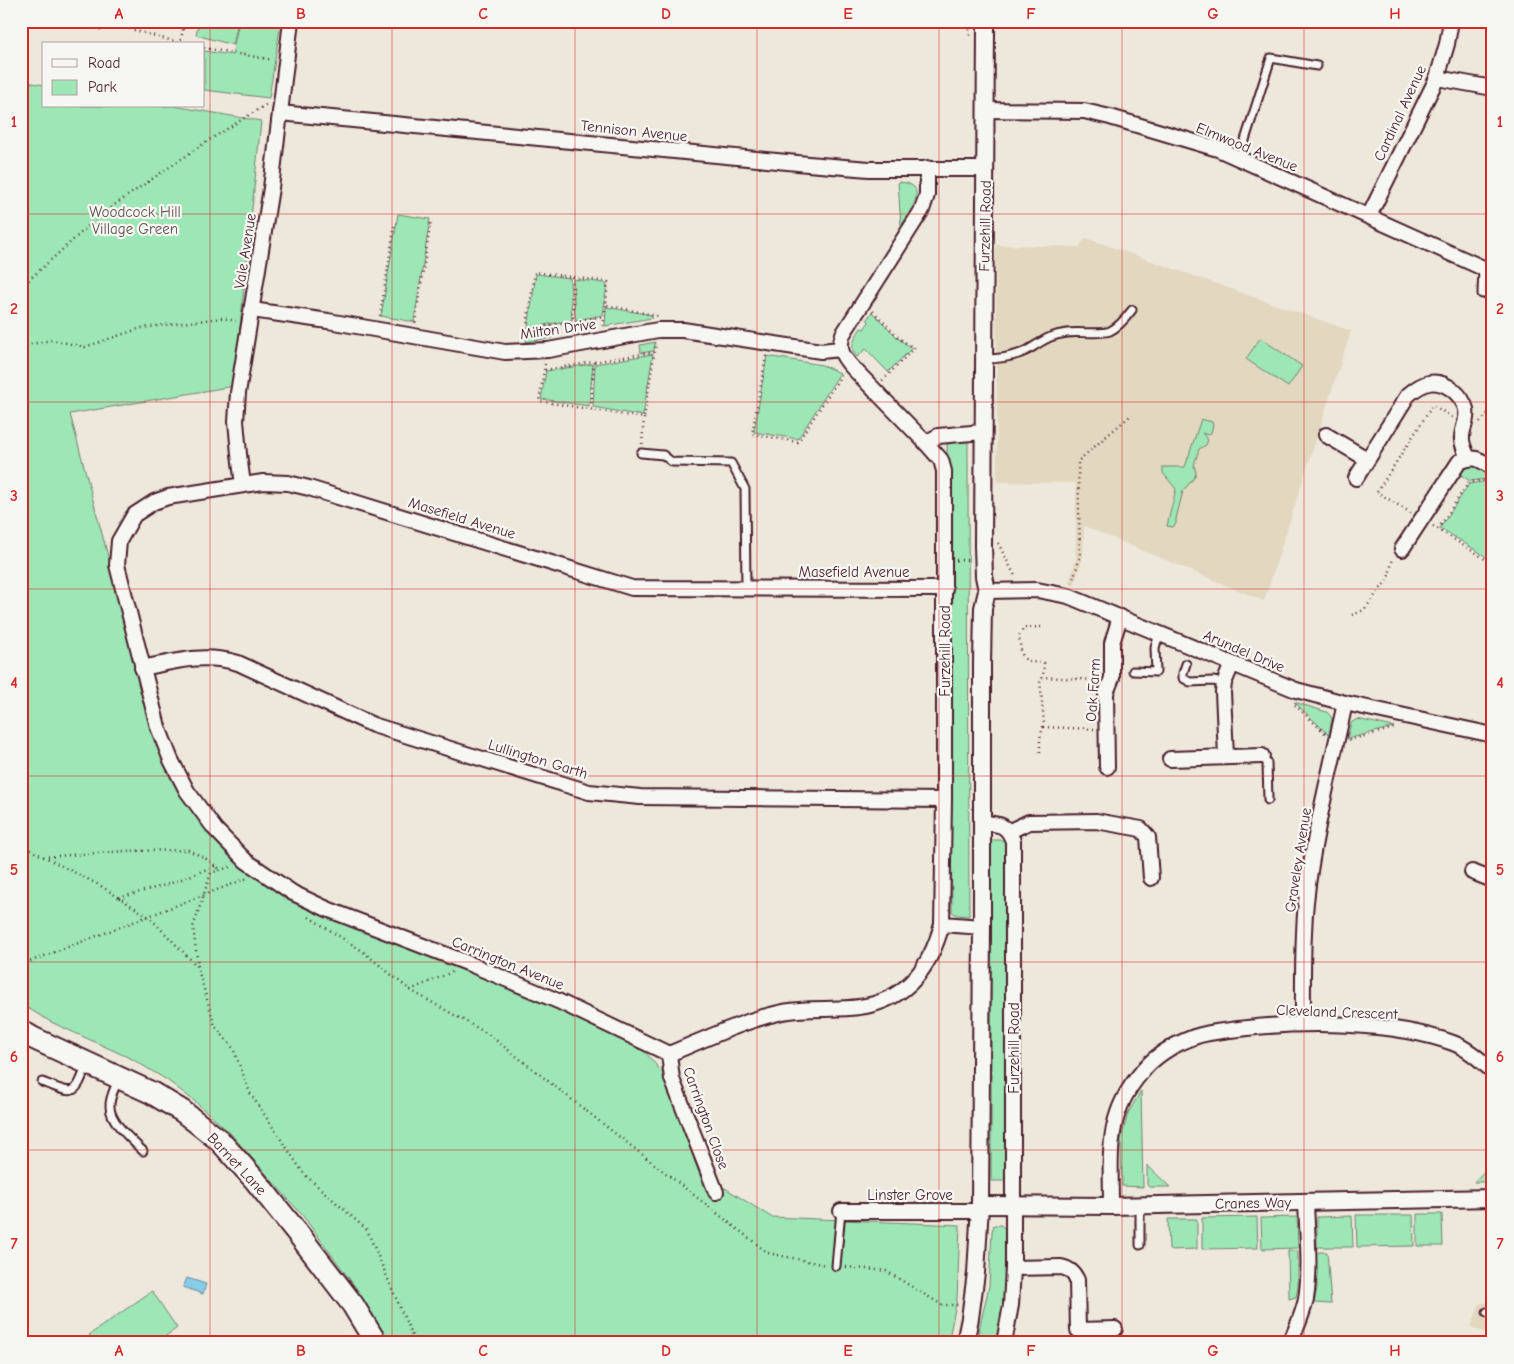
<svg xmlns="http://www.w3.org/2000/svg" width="1514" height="1364" viewBox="0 0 1514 1364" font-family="'Comic Neue',sans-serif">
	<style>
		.built { fill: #e2d7bf }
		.green { fill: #9de6b5; stroke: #748270 }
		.water { fill: #86cde7; stroke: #6e879c }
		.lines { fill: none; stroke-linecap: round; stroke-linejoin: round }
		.service-casing { stroke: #4a1f2b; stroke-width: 11 }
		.minor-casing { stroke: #4a1f2b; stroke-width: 18 }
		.tertiary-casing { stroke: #4a1f2b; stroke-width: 20 }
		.primary-casing { stroke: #4a1f2b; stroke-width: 25 }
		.path { stroke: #4a1f2b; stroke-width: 2.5; stroke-dasharray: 1 4; stroke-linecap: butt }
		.service { stroke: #f6f6f2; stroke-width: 7 }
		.minor { stroke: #f6f6f2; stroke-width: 14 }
		.tertiary { stroke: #f6f6f2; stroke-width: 16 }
		.primary { stroke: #f6f6f2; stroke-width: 21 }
		.grid { fill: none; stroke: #d62828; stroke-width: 1; stroke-opacity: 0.55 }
		.labels { text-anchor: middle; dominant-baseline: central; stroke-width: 4.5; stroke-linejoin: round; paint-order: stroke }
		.street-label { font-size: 15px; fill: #4a1f2b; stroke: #f6f6f2 }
		.park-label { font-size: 15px; fill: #5f514e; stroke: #f6f6f2 }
		.neatline { fill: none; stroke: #d62828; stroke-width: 2 }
		.grid-label { font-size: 16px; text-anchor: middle; font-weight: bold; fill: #d62828 }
	</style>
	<rect width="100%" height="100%" fill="#ede8db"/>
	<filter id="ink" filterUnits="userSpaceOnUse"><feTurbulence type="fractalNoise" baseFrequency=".02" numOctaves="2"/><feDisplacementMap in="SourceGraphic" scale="10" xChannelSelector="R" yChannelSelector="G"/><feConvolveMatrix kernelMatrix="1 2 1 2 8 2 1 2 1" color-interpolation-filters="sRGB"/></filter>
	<g filter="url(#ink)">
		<g class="built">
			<path d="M1086,238l265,93 -87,270 -180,-75 -1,31 -9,28 -5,-2 7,-24v-76l-79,-1 -1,-237 83,2z"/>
			<path d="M1480,1303h13v33l-22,-9z"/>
		</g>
		<g class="green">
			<path d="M199,21h39l-5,24 -37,-10z"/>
			<path d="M239,21h36l5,7 -11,70 -65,-8v-39l28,4z"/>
			<path d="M21,81l23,4v21h130l87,15 -27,265 -164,28 85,318 18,45 82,101 45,26 268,107 76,40 18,21 39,106 13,20 11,-10 46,29 189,8 -3,74 -9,44h-558l-34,-55 -53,-72 -75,-85 -35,-31 -26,-20 -35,-21 -81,-37 -30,-18z"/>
			<path d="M898,182c34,1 12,29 3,44z"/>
			<path d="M398,214l32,5 -16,103 -33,-6z"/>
			<path d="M536,274l34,4 2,42 -44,8z"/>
			<path d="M573,279l32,4 2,2 -4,30 -26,5 -2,-3z"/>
			<path d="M606,307l46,8v3l-47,8z"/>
			<path d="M872,312l28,28 12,8 -24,24 -22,-23 -9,8c-9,-9 -2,-20 4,-29l3,1 5,-7 -2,-3z"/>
			<path d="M551,326l1,12 -26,4 2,-12z"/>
			<path d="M1260,338l42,28 -14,21 -42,-28z"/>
			<path d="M655,342l-1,9 -13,2 -1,-8z"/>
			<path d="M653,354l-10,62 -50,-9 2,-43z"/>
			<path d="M767,356l55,9 18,8 -42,66 -44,-7z"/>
			<path d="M593,364l-4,42 -48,-7 5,-28z"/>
			<path d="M1201,419l11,3 1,3 -2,8 -3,2 -6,-2 6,7 -2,5 -7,4 -5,16 2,8 -2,5 -11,13 -7,28v5l-3,3 -6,-1 9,-37 -13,-16v-6h22z"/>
			<path d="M953,440l15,2 1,474 -12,-1 -5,-3 -5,-467z"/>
			<path d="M1471,466l8,1 10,6v6l-19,2 -11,-7 6,-6z"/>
			<path d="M1489,481l4,3v77l-53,-33 29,-44z"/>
			<path d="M1294,702l33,10 5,6 -3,17z"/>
			<path d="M1357,719l37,8 -47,12 4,-16z"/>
			<rect x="991" y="840" width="16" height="341"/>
			<path d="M1141,1091l2,96 -21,-1 -1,-47 7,-26z"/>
			<path d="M1493,1162v20h-19z"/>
			<path d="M1147,1165l23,22h-21l-2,-2z"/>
			<path d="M1417,1214h25l1,32h-26z"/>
			<path d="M1356,1215h57l1,31 -57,1z"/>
			<path d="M1352,1216l1,31h-36v-30z"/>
			<path d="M1257,1217l1,31 -56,1v-31z"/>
			<path d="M1297,1217l1,31 -36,1 -1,-31z"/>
			<path d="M1168,1219h29v30l-28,1z"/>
			<path d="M994,1225h7l6,6c2,33 -1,80 -11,112h-20l13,-57 3,-55z"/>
			<path d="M1288,1251h10v36l-2,10 -7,2z"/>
			<path d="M1319,1252h8l4,52 -17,-1 3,-15 -1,-33z"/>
			<path d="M152,1291l25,37 -21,15h-61l-6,-8z"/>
		</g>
		<path class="water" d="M187,1278l19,6 -3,10 -20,-7z"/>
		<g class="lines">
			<defs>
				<g id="service">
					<path d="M1239,159l32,-101 46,8"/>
					<path d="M1482,294l1,-26"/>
					<path d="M984,359c14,0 29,-2 42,-8 16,-9 22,-16 41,-18 11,-2 33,2 43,-2 9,-4 16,-13 22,-21"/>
					<path d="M641,453l22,2 9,7 59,1 14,26 1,99"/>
					<path d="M1186,664l-3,9v5l7,4 23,-1 11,2"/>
					<path d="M1133,671l23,1 -1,-24 4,-15"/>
					<path d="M1262,756l5,7 1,37"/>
					<path d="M118,1080c-3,8 -9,18 -8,27 0,15 23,34 33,44"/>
					<path d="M42,1082c30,11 33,17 44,-16"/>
					<path d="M1140,1206v39"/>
					<path d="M836,1266l5,-55"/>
					<path d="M1487,1312l6,3"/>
				</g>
				<g id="minor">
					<path d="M1437,78l56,10"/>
					<path d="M985,110l99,1 26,6 108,32 265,119"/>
					<path d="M280,113l528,51 61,5h116"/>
					<path d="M1369,216l68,-138 10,-34 4,-23"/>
					<path d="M252,310l76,11 177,31 43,-2 110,-20h25l138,21 19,-2"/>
					<path d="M1326,435l41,24"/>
					<path d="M926,443l-74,-76c-10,-11 -14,-18 -9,-33l79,-124 5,-15v-27"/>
					<path d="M1356,478l52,-83c15,-13 28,-18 45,-5 6,5 11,12 13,19 2,11 -3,17 -4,27 -1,7 3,15 6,22"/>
					<path d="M243,485l-4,-31 -3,-33 2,-28 33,-205 20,-167"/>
					<path d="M1402,549l57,-87c16,-7 20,-3 34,6"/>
					<path d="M945,589l-313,-1 -323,-100 -21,-5 -25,-1 -95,15 -14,5 -20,13 -15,26 -2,24 41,162 13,33 16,31 28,38 31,32 47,32 34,16 143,55 88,37 111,53c37,-15 75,-34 114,-42 28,-6 59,0 87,-7 41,-10 62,-43 72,-81l2,-124v-329l-3,-11 -15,-17 12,-7 45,-4"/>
					<path d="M987,591l50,-1 31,6 228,94 49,13 148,32"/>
					<path d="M142,668c35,-7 61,-15 96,-5l135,62 216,67 51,5 304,3"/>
					<path d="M1226,756l-3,-64 1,-9 8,-19"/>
					<path d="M1170,759l92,-3"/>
					<path d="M1107,767l-1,-74 6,-15v-35l8,-26"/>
					<path d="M982,823c17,1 25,1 31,18v427l-2,37 -7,38"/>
					<path d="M1010,831l19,-9 67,-1 45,8 7,8 3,41"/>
					<path d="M1472,872l21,8"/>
					<path d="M942,924l40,3"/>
					<path d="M1303,1024c0,-40 -1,-81 3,-122 7,-67 25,-133 39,-199"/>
					<path d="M669,1054l3,25 44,113"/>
					<path d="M1111,1206c0,-52 -6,-91 30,-133 13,-17 34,-29 53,-36 14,-5 30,-6 45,-8 63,-8 154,-8 214,14 16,6 29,18 40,29"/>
					<path d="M841,1211h139"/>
					<path d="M1013,1268l48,-1c9,2 12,5 16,13l1,50 37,-1"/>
					<path d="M1290,1343c6,-14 13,-29 16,-44 5,-32 1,-65 0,-97"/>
				</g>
				<g id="tertiary">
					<path d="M980,1205l131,1 382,-8"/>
					<path d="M965,1343l5,-25 6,-45 4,-68 2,-278v-263l1,-56 4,-17 -3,-15 -1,-30 3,-518 -2,-7"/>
				</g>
				<path id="primary" d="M21,1031l12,7 119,55 30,18 37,29 36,40 48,60 50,65 23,38"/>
			</defs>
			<use href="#service" class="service-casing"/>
			<use href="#minor" class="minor-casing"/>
			<use href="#tertiary" class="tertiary-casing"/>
			<use href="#primary" class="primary-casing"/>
			<g class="path">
				<path d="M71,21l31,9 3,-8"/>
				<path d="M177,21l6,9 -3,13"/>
				<path d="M964,21l5,7 1,9"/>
				<path d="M105,22l75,21"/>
				<path d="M204,48l69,12"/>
				<path d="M572,277l1,44"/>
				<path d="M21,287l83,-75 102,-70 61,-38"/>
				<path d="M873,311l27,28 14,9 -32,33"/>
				<path d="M380,316l15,-93"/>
				<path d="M593,318l2,11"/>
				<path d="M415,323l16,-103"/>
				<path d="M552,325l1,11"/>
				<path d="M603,326l3,-21"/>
				<path d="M526,329l79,-13"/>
				<path d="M525,338l10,-66 73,10 -2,23 52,11"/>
				<path d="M21,346l31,-6 33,7 56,-19 81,-10 14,3"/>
				<path d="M766,356l-14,78 46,8 44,-68"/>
				<path d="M545,364l-6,37 105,17 12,-75"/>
				<path d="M545,370l109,-18"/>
				<path d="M591,408l3,-46"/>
				<path d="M1480,422l13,-14"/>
				<path d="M642,444l2,-26"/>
				<path d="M1411,513l-34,-21 56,-87 20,13"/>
				<path d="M1433,526l60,38"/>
				<path d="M1438,529l31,-47 17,-2"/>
				<path d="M998,543l17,33"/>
				<path d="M956,560h14"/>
				<path d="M1072,583l8,-26 -2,-96 53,-46"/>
				<path d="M1352,615l12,-5 24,-31 5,-21"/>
				<path d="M1041,627l-17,1 -5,8c3,22 1,26 25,27l-1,14"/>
				<path d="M1295,705l30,28"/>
				<path d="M1043,727l51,2"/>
				<path d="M1349,740l46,-12"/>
				<path d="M1040,752v-14l4,-15 -4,-42 3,-4 54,3"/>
				<path d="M21,845l80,41 48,31 48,49 18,60 18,22 17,45 54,81 63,56 48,113"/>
				<path d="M43,857l82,-6 63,-1 17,8 16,12"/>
				<path d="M119,898l50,-14 46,-18"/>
				<path d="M309,917l52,33 49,40 78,44 280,219 58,12"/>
				<path d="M21,965l227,-87"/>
				<path d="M198,966l-5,-39 18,-54 22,-7"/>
				<path d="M410,990l42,-18"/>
				<path d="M846,1267l40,4 56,34h16"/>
			</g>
			<use href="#service" class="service"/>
			<use href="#minor" class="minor"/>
			<use href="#tertiary" class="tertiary"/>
			<use href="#primary" class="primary"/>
		</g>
	</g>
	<path class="grid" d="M210,21v1322M392,21v1322M575,21v1322M757,21v1322M939,21v1322M1122,21v1322M1304,21v1322M21,214h1472M21,402h1472M21,589h1472M21,776h1472M21,962h1472M21,1150h1472"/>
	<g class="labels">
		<g class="street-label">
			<text transform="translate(1400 113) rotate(-65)">Cardinal Avenue</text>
			<text transform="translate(634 131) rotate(6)">Tennison Avenue</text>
			<text transform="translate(1247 147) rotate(22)">Elmwood Avenue</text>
			<text transform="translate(985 226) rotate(-89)">Furzehill Road</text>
			<text transform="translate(245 251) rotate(-81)">Vale Avenue</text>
			<text transform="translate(558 329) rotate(-8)">Milton Drive</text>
			<text transform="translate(462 518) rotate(17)">Masefield Avenue</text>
			<text x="854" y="572">Masefield Avenue</text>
			<text transform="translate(945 651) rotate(-90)">Furzehill Road</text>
			<text transform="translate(1244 651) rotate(23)">Arundel Drive</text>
			<text transform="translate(1093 690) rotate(-86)">Oak Farm</text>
			<text transform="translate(538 759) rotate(17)">Lullington Garth</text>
			<text transform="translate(1298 860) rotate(-81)">Graveley Avenue</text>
			<text transform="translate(508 963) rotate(22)">Carrington Avenue</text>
			<text transform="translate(1337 1012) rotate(2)">Cleveland Crescent</text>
			<text transform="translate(1014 1048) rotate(-90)">Furzehill Road</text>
			<text transform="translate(706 1118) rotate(70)">Carrington Close</text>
			<text transform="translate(237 1164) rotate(47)">Barnet Lane</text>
			<text x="910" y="1195">Linster Grove</text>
			<text transform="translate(1253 1203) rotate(-1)">Cranes Way</text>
		</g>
		<g class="park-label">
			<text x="135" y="212">Woodcock Hill<tspan x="135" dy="17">Village Green</tspan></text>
		</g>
	</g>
	<rect width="1514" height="1364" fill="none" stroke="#f6f6f2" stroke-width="55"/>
	<rect x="42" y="42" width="162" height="65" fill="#f6f6f2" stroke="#b1a0a2"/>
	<rect x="52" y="59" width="25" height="8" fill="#f6f6f2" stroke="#b1a0a2"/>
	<text x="88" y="68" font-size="15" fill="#4a1f2b">Road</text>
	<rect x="52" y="80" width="25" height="15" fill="#9de6b5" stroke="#b1a0a2"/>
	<text x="88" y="92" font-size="15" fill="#4a1f2b">Park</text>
	<rect x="28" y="28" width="1458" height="1308" class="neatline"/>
	<g class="grid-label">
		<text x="119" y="19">A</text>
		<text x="301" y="19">B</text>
		<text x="483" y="19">C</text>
		<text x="666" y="19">D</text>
		<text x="848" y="19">E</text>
		<text x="1031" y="19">F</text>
		<text x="1213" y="19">G</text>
		<text x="1395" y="19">H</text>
		<text x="14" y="127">1</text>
		<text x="1500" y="127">1</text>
		<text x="14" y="314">2</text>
		<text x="1500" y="314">2</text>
		<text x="14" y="501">3</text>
		<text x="1500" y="501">3</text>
		<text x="14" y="688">4</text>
		<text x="1500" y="688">4</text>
		<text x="14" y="875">5</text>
		<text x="1500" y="875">5</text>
		<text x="14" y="1062">6</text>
		<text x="1500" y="1062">6</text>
		<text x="14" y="1249">7</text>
		<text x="1500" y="1249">7</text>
		<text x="119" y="1356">A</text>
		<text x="301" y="1356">B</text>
		<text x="483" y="1356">C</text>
		<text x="666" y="1356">D</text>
		<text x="848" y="1356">E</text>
		<text x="1031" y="1356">F</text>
		<text x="1213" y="1356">G</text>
		<text x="1395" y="1356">H</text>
	</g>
</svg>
